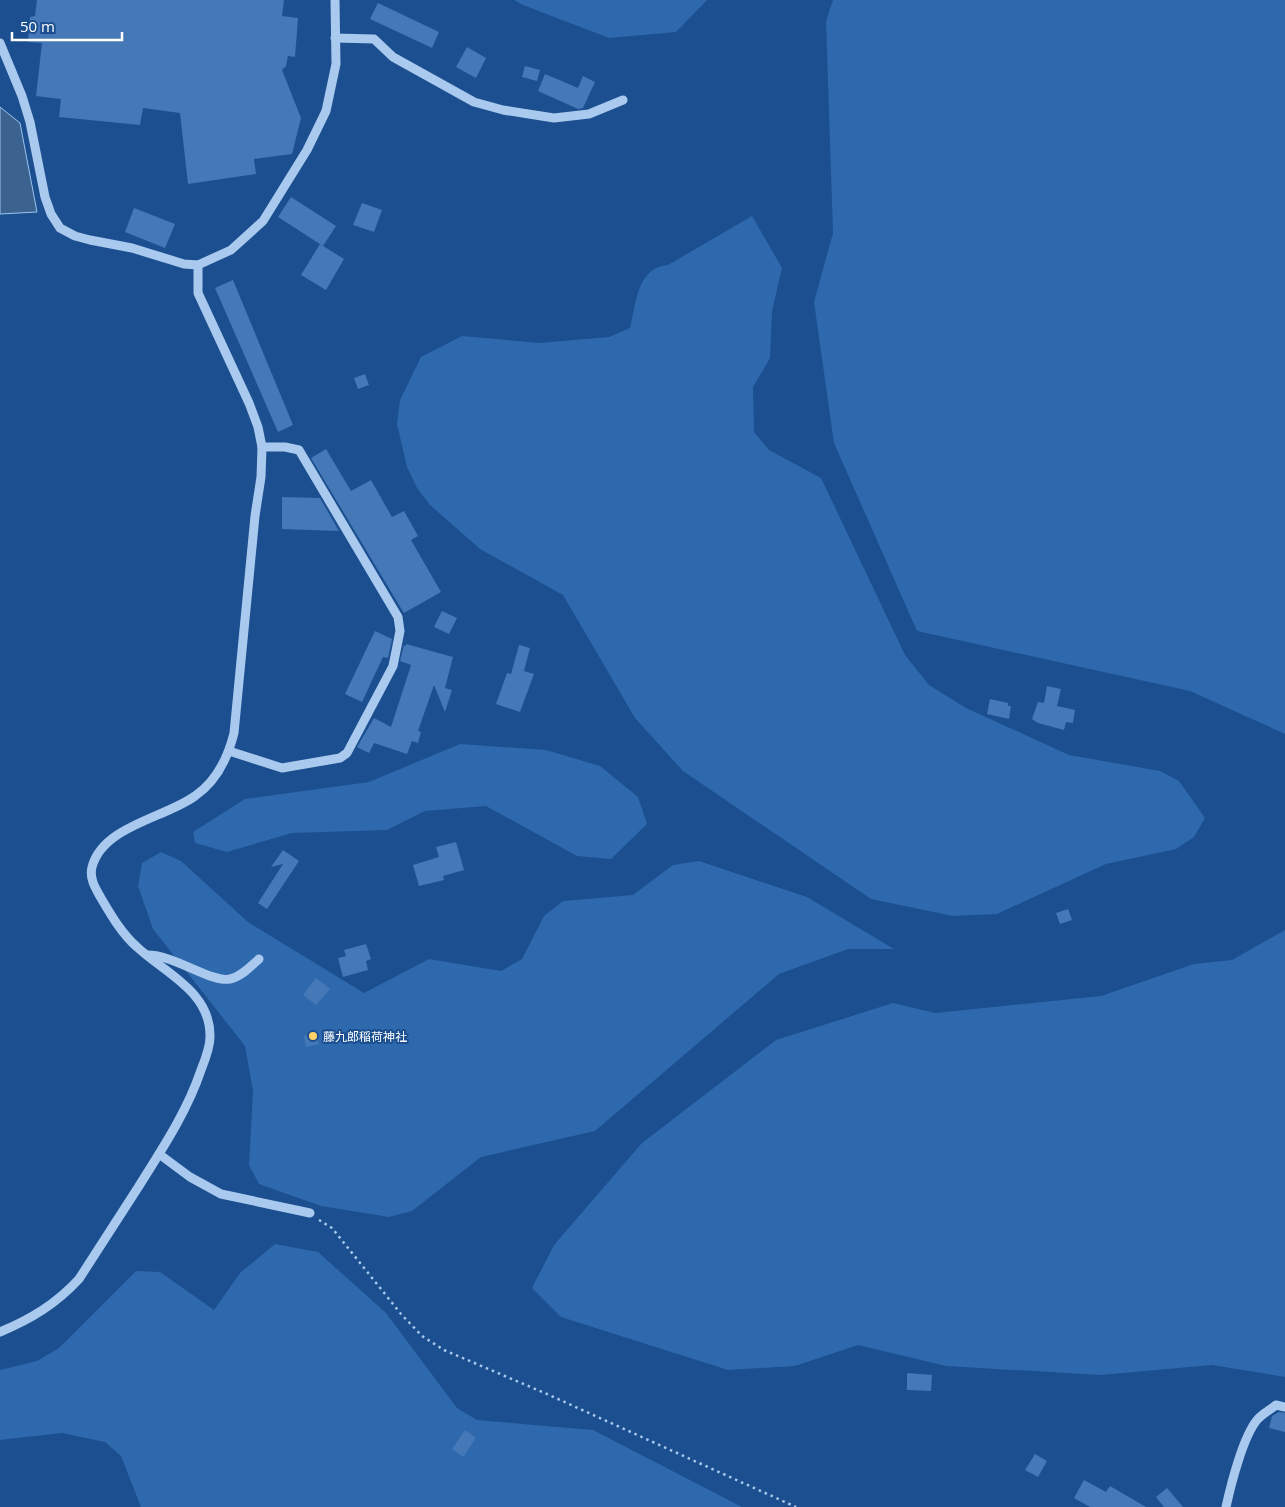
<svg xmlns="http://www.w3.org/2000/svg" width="1285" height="1507" viewBox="0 0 1285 1507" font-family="'Open Sans','Noto Sans JP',sans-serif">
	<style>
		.green { fill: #2e69ad }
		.water { fill: #3c6290; stroke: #9cc4f0 }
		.building { fill: #4478b7 }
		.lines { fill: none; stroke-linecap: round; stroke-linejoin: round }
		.path { stroke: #a9c9ee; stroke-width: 2.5; stroke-dasharray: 2.5 4; stroke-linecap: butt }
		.minor { stroke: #a9c9ee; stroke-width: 9 }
		.poi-dot { fill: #ffd166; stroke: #1b4f8f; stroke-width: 2 }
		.labels { text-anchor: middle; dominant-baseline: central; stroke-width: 4; stroke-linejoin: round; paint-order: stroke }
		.poi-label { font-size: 12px; fill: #fff; stroke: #1b4f8f; text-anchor: start }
	</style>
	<rect width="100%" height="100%" fill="#1b4f8f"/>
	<g class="green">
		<path d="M514,0h193l-31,32 -67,6 -86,-33z"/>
		<path d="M833,0h452v734l-95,-43 -273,-60 -83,-188 -20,-141 19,-69 -7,-212z"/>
		<path d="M752,216l30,52 -10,43 -2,47 -17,29 1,45 15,18 52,28 84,177 24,30 37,23 103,47 91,16 19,10 26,37 -11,19 -18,12 -70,15 -109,50 -44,2 -82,-17 -188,-128 -48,-53 -72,-123 -83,-46 -50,-44 -13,-17 -10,-21 -10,-43 3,-24 21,-43 41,-21 77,7 70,-6 21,-9c6,-24 7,-61 38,-63z"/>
		<path d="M460,744l86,6 54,16 38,31 9,27 -36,35 -34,-3 -91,-50 -61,5 -38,19 -95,3 -65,19 -32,-9 -2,-11 52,-33 124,-17z"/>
		<path d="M161,852l20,9 67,61 116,71 65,-34 72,12 21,-12 22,-43 19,-15 70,-6 40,-30 26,-4 108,36 87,52h-46l-69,25 -184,157 -114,26 -69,54 -23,6 -68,-11 -62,-22 -10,-19 4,-74 -8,-45 -92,-117 -15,-43 4,-23z"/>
		<path d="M1285,930v447l-73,-12 -111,10 -155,-9 -88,-21 -63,21 -67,4 -167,-53 -29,-29 22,-43 88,-102 134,-103 117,-37 42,10 166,-17 93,-32 38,-4z"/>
		<path d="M275,1244l43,8 68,61 71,95 20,12 116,10 149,77h-601l-20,-51 -16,-14 -43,-9 -62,7v-70l37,-9 22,-13 77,-77 24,1 54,38 26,-37z"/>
	</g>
	<path class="water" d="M0,107l20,16 17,89 -37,2z"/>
	<g class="building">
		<path d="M37,0h247l-2,16 16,2 -3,39 -7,-1 -2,10 -4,4 19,48 -9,36 -38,5 2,15 -68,10 -8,-71 -37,-5 -3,17 -81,-8 2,-18 -25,-3 6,-53 -14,-1 2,-25 5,-1z"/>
		<path d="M378,3l61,29 -7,16 -62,-29z"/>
		<path d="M467,47l19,11 -10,20 -20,-11z"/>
		<path d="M525,66l15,4 -3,11 -15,-4z"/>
		<path d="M545,74l33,14 5,-12 12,6 -12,26 -5,1 -40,-18z"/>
		<path d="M291,197l45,29 -13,20 -45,-29z"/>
		<path d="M362,203l20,7 -8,22 -21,-7z"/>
		<path d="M134,208l41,16 -10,24 -40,-16z"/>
		<path d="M320,244l24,15 -18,31 -25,-15z"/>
		<path d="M233,280l60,145 -15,7 -63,-144z"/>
		<path d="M365,374l4,11 -11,4 -4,-11z"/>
		<path d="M326,449l25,42 20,-11 21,37 12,-6 14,25 -7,4 30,52 -37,21 -2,-3 -91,-152z"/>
		<path d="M282,497l38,1 19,33 -57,-2z"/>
		<path d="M442,611l15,7 -8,16 -15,-7z"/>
		<path d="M375,631l17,8 -4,19 -5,-1 -21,45 -17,-8z"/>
		<path d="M406,644l47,13 -8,31 7,2 -7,22 -11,-27 -16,46 3,1 -3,11 -6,-2 -5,13 -33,-11 -5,10 -12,-6 17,-29 17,9 20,-62 -11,-4 4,-16 2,1z"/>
		<path d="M519,645l11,3 -6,23 10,3 -14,38 -24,-8 11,-31 4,1z"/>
		<path d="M1047,686l14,3 -4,17 18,4 -2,13 -7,-1 -2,8 -26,-7 -6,-4 6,-17 6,1z"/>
		<path d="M990,699l18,4v3h3l-2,13 -22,-5z"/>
		<path d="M456,842l8,28 -21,6 1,4 -25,6 -6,-21 26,-8 -3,-10z"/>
		<path d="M283,850l16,11 -32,48 -9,-6 25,-39 -12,3z"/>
		<path d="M1068,909l4,11 -12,4 -4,-11z"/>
		<path d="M366,944l5,15 -5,2 2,9 -25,7 -5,-19 8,-2 -2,-6z"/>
		<path d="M316,978l14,11 -14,16 -13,-10z"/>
		<path d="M315,1032l4,12 -13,3 -2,-11z"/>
		<path d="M907,1373l25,2 -1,16 -24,-1z"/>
		<path d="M1279,1412l6,1v19l-16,-4 3,-12z"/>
		<path d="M465,1430l11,8 -13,19 -11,-8z"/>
		<path d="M1035,1454l12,7 -9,16 -13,-7z"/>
		<path d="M1084,1480l22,12 4,-6 36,21h-56l-16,-9z"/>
		<path d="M1167,1488l16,19h-19l-8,-10z"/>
	</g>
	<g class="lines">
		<path class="path" d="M319,1220l13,8 69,86 21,22 22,14 103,44 249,113"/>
		<g class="minor">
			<path d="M335,38l39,1 19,18 81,45 29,8 51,8 35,-4 34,-14"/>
			<path d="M0,43l22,53 8,26 15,75 6,17 9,14 15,8 15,4 42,8 52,16 14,1 33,-15 32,-29 44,-71 19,-39 10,-47 -1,-64"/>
			<path d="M229,751l53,17 58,-10 7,-5 46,-87 7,-35 -2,-14 -99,-167 -14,-3h-23"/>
			<path d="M148,955c26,0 64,28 82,24 11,-2 21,-13 29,-20"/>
			<path d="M159,1154l31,23 31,17 89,19"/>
			<path d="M0,1332c31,-13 56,-28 79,-53 20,-31 40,-62 60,-93 23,-37 48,-74 62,-116 4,-10 9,-22 9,-33 1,-45 -44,-63 -73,-90 -15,-13 -26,-32 -36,-49 -5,-9 -12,-19 -9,-31 11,-41 73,-49 103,-71 22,-15 33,-39 39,-63l21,-217 6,-39 1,-30 -4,-20 -9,-24 -51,-110v-28"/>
			<path d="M1226,1507c5,-23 17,-70 31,-87 5,-6 13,-10 19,-15l9,2"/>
		</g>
	</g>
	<circle class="poi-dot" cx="313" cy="1036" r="5"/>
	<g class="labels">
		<g class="poi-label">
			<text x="323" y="1036">藤九郎稲荷神社</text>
		</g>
	</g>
	<path d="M12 32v8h110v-8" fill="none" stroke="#ffffff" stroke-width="2.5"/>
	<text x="20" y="32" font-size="15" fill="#ffffff" stroke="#1b4f8f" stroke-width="4" paint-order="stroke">50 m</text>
</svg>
